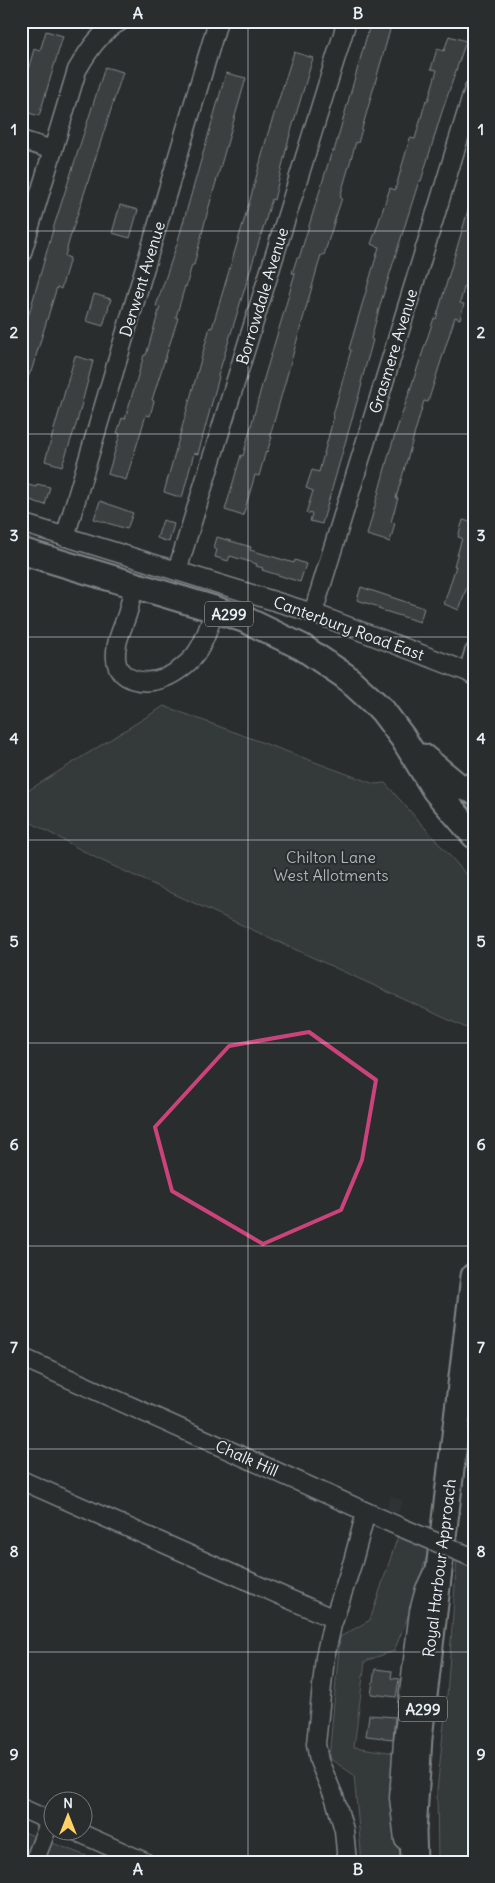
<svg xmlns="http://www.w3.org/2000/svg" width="495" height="1883" viewBox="0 0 495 1883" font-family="Delius,sans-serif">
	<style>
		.built { fill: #363a3b }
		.green { fill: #424648; stroke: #959ca0 }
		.building { fill: #535759; stroke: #e8f1f8 }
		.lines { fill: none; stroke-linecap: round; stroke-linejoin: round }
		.minor-casing { stroke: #e8f1f8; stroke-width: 21 }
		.highway-casing { stroke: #e8f1f8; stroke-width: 29 }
		.minor { stroke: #2a2d2e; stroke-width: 18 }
		.highway { stroke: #2a2d2e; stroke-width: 25 }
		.minor-bridge-casing { stroke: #e8f1f8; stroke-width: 21; stroke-linecap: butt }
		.minor-bridge { stroke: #2a2d2e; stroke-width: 18 }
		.marked { fill: none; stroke: #ca437a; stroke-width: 4; stroke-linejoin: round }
		.grid { fill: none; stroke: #e8f1f8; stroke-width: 1; stroke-opacity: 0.55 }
		.labels { text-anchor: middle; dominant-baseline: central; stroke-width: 4; stroke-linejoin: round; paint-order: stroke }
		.shield { fill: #2a2d2e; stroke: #afb6bb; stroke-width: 1 }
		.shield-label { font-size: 15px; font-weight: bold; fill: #e8f1f8 }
		.street-label { font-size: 16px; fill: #e8f1f8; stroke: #2a2d2e }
		.park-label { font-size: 16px; fill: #aeb5ba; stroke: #2a2d2e }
		.neatline { fill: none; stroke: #e8f1f8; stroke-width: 2 }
		.grid-label { font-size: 16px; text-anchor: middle; font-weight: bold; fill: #e8f1f8 }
	</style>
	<rect width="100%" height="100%" fill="#2a2d2e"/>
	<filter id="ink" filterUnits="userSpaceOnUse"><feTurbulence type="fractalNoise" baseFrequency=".02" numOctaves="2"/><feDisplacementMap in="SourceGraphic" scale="10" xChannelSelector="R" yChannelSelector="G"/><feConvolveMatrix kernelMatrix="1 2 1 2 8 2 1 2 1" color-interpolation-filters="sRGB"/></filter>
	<g filter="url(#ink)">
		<path class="built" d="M391,1496l12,5 -5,12 -11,-5z"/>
		<g class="green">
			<path d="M164,706l210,78 11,-1 89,100 -1,148 -375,-172 -77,-42v-22z"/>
			<path d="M399,1533l30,16 -22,70 -13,32 -29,10 -11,86 41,6 3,85 4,24h-40l-8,-87 -25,-17 11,-121 30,-17z"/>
			<path d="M457,1558l17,7v185l-2,19v93h-34l-1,-71 10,-96z"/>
			<path d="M21,1831l81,31h-81z"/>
		</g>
		<g class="building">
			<path d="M371,21h13l8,2 -34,120 -2,-1 -16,55 2,1 -5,15 -13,42h-3l-51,181 2,1 -5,15 -1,-1 -7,25 -4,-1 -12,41 -18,-6 16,-55 2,1 19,-71 21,-70 12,-42h-3l5,-15h2l33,-107h2z"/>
			<path d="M46,31l17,5 -24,80 -17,-5 8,-25 -6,-2 10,-35 6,2z"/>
			<path d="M449,36l17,5 -25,74 -20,66h-2l-7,22 -31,99 -10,37 2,1 -12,43 1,1 -40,140 -12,-3 2,-7 -6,-1 7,-22 -7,-3 6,-18 7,2 15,-56 -1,-1 18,-65 -2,-1 30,-102 -8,-3 4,-11 15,-45 5,2 15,-52 5,1 11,-39 2,1 9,-31 -6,-1 6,-20 7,2z"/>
			<path d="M294,52l19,6 -24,80 -15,62 -2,-1 -54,177 1,1 -21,77 -4,-1 -12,45 -18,-6 46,-165 2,1 38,-128 18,-67z"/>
			<path d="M105,67l18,5 -54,169 -4,15 5,2 -9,31 -4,-2 -26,85h-1l-6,19h-3v-49l33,-116z"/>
			<path d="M226,73l20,5 -38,132 -14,55h-2l-6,22 -1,-1 -9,31 2,1 -26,82 2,1 -4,15 -4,-1 -20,65 -18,-6 12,-40 -3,-1 5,-15 3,1 19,-64h2l14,-48 -4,-1 21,-62z"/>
			<path d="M471,200h3v50l-14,53 4,1 -4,15 -5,-2 -27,85 -4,-1 -28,97h2l-7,24 4,1 -5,19 -23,-7 23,-85 44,-132 2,1z"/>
			<path d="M120,205l18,5 -8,28 -18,-5z"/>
			<path d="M94,294l17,5 -8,27 -17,-5z"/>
			<path d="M75,356l18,5 -16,61 -15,44 -17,-5z"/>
			<path d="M21,483l15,4 1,-3 13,3 -5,18 -24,-8z"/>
			<path d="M100,501l33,12 -6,16 -33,-10z"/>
			<path d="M163,520l11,4 -5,18 -12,-4z"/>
			<path d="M463,520l11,3v43l-15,44 -15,-6 12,-38h-2l8,-28 -4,-1z"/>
			<path d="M217,537l34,10 -1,3 44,13 1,-3 11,4 -6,18 -38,-12 1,-2 -7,-2 1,-2 -27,-8 -2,5 -13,-4 2,-7 -3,-2z"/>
			<path d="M361,587l63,21 -4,14 -42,-13 1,-2 -22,-7z"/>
			<path d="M375,1669l17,2 -1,7 8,1 -3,18 -25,-3z"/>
			<path d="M369,1715l26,2 -2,22 -27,-3z"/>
		</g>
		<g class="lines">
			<defs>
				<g id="minor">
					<path d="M21,140l32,10"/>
					<path d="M21,256l56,-186c11,-19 24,-39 44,-49"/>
					<path d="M21,523l292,90 155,59 6,4"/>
					<path d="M65,537l153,-516"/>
					<path d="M177,571l170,-550"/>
					<path d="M133,584c-1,6 -1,13 -3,19 -3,19 -16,36 -14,56 2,23 30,26 48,19 11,-4 24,-14 31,-23 10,-13 15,-30 19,-46"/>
					<path d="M313,613l161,-524"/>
					<path d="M468,672l6,-20"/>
					<path d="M21,1357l379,170"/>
					<path d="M21,1480l313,139"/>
					<path d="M21,1808l29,13 -16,41"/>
					<path d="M73,1830l72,32"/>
					<path d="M404,1840l-5,-42 4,-57 16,-130 6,-22 7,-15"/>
					<path d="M347,1862l-3,-32 -9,-31 -16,-38 -3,-17 9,-87 7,-32 21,-64 13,-49"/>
				</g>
				<g id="highway">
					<path d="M21,551l193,58 32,11 56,27 43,29 37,34 21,28 32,52 39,45"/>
					<path d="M423,757l34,28 17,6"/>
					<path d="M414,1862l-1,-30 6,-94 55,-462"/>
				</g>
			</defs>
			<use href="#minor" class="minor-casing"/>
			<use href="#highway" class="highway-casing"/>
			<use href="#minor" class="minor"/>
			<use href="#highway" class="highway"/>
			<defs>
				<path id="minor-bridge" d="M400,1527l74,31"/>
			</defs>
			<use href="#minor-bridge" class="minor-bridge-casing"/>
			<use href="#minor-bridge" class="minor-bridge"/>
		</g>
	</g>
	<path d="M0 0H495V1883H0ZM309,1032l67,48 -14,80 -21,50 -78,34 -91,-53 -17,-64 74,-81z" fill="#2a2d2e" fill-opacity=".55" fill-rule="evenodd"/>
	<path class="marked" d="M309,1032l67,48 -14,80 -21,50 -78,34 -91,-53 -17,-64 74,-81z"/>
	<path class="grid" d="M248,21v1841M21,231h453M21,434h453M21,637h453M21,840h453M21,1043h453M21,1246h453M21,1449h453M21,1652h453"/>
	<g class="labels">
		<g class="shield">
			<rect x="205" y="601.5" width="48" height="25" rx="4"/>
			<rect x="399" y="1696.5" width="48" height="25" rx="4"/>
		</g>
		<g class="shield-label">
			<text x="229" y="614">A299</text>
			<text x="423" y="1709">A299</text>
		</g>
		<g class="street-label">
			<text transform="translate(142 279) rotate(-73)">Derwent Avenue</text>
			<text transform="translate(262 296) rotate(-73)">Borrowdale Avenue</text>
			<text transform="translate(393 351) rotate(-73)">Grasmere Avenue</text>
			<text transform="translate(349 628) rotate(20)">Canterbury Road East</text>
			<text transform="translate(247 1458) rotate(24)">Chalk Hill</text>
			<text transform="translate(439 1568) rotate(-83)">Royal Harbour Approach</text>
		</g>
		<g class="park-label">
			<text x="331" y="857">Chilton Lane<tspan x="331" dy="18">West Allotments</tspan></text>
		</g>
	</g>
	<rect width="495" height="1883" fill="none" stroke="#2a2d2e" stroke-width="55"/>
	<g transform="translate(68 1816)"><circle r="24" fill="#2a2d2e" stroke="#767b7f"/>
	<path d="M0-4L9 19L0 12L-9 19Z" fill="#ffd166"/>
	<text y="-8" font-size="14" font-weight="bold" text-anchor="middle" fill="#e8f1f8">N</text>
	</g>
	<rect x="28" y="28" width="440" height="1828" class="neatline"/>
	<g class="grid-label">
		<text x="138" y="19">A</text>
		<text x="358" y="19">B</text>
		<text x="14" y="135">1</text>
		<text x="481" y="135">1</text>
		<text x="14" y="338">2</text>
		<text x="481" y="338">2</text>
		<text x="14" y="541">3</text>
		<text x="481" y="541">3</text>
		<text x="14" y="744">4</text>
		<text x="481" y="744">4</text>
		<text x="14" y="947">5</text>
		<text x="481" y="947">5</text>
		<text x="14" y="1150">6</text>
		<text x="481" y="1150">6</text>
		<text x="14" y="1353">7</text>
		<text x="481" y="1353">7</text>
		<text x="14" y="1557">8</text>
		<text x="481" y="1557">8</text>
		<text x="14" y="1760">9</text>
		<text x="481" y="1760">9</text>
		<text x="138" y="1875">A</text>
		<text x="358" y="1875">B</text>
	</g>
</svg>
